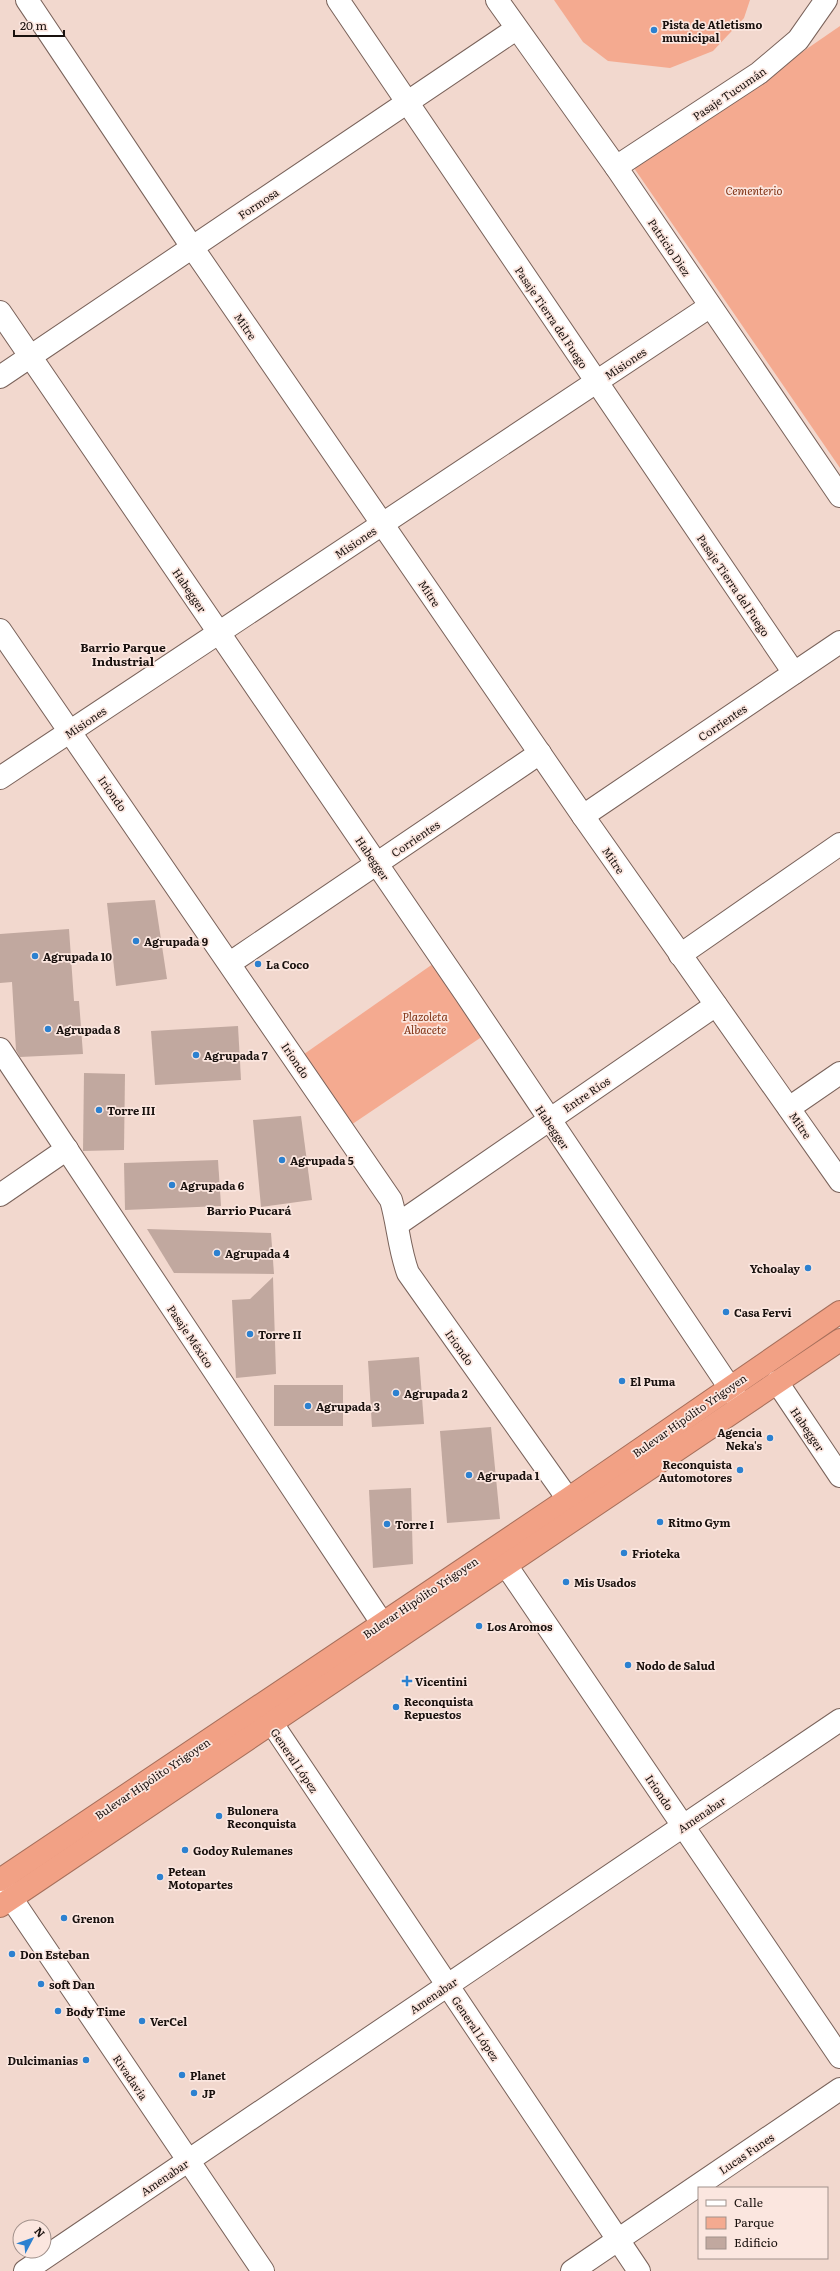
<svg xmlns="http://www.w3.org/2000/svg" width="840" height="2271" viewBox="0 0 840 2271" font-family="Literata,serif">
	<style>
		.green { fill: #f4aa90 }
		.building { fill: #c1a89f }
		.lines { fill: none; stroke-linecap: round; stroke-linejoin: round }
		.minor-casing { stroke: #79625a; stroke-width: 24 }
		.highway-casing { stroke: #a66f5b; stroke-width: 24 }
		.minor { stroke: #fff; stroke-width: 22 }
		.highway { stroke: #f2a185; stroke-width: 22 }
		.poi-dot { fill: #2c81d0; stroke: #fbe6df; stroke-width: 1.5 }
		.labels { text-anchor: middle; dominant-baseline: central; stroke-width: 3.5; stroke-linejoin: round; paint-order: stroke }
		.poi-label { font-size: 11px; font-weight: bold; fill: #19110e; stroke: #fbe6df; text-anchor: start }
		.street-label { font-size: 11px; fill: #19110e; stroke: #fbe6df }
		.park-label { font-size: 11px; font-style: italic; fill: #803213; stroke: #fbe6df }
		.neighbourhood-label { font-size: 12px; font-weight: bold; fill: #19110e; stroke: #fbe6df }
	</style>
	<rect width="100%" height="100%" fill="#f2d8ce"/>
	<g class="green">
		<path d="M554,0h196l-6,18 -31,33 -43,17 -62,-7 -25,-19z"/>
		<path d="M840,26v442l-206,-300z"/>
		<path d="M440,959l49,73 -144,97 -48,-70z"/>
	</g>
	<g class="building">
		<path d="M155,900l12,79 -51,7 -9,-83z"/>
		<path d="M69,929l5,72h5l4,53 -63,3 -4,-7 -4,-68 -12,1v-49z"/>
		<path d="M238,1026l3,54 -86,5 -4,-54z"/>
		<path d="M84,1073l41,1 -1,76 -41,1z"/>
		<path d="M301,1116l11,84 -51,7 -8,-87z"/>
		<path d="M218,1160l3,46 -96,4 -1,-47z"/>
		<path d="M147,1229l124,4 3,41 -100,-1z"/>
		<path d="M273,1277l3,97 -40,4 -4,-78 18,-1z"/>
		<path d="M419,1357l5,67 -52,3 -4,-66z"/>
		<rect x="274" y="1385" width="69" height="41"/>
		<path d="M491,1427l9,92 -53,4 -7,-92z"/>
		<path d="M411,1488l2,76 -40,4 -4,-78z"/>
	</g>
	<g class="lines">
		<defs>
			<g id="minor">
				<path d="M27,0l165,247 391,569 257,365"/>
				<path d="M338,0l456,673"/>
				<path d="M497,0l119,167 224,329"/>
				<path d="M616,167l143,-94 39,-33 28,-40"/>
				<path d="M0,312l465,681 275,410"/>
				<path d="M0,377l516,-348"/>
				<path d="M0,630l391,570c7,24 8,49 17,73l160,226"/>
				<path d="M0,778l709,-471"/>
				<path d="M583,816l257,-174"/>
				<path d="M680,955l160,-111"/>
				<path d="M230,963l310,-210"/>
				<path d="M0,1049l382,574"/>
				<path d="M789,1108l51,-35"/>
				<path d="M0,1195l67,-46"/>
				<path d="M398,1224l318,-219"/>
				<path d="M777,1382l63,94"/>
				<path d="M495,1549l345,508"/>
				<path d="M261,1707l378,564"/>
				<path d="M1,1883l262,388"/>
				<path d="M25,2271l815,-551"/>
				<path d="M572,2271l268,-182"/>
			</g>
			<g id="highway">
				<path d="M0,1880l568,-381 272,-187"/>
				<path d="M0,1906l840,-566"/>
			</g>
		</defs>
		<use href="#minor" class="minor-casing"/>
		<use href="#highway" class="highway-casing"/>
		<use href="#minor" class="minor"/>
		<use href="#highway" class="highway"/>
	</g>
	<g class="poi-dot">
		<circle cx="654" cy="30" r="4"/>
		<circle cx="136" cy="941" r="4"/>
		<circle cx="35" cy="956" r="4"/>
		<circle cx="258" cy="964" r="4"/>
		<circle cx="48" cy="1029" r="4"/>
		<circle cx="196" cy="1055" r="4"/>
		<circle cx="99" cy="1110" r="4"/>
		<circle cx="282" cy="1160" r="4"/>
		<circle cx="172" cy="1185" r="4"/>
		<circle cx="217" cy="1253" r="4"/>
		<circle cx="808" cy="1268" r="4"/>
		<circle cx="726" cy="1312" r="4"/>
		<circle cx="250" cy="1334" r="4"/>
		<circle cx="622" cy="1381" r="4"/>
		<circle cx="396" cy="1393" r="4"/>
		<circle cx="308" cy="1406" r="4"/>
		<circle cx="770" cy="1438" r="4"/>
		<circle cx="740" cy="1470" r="4"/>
		<circle cx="469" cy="1475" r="4"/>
		<circle cx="660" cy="1522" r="4"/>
		<circle cx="387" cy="1524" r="4"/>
		<circle cx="624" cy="1553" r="4"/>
		<circle cx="566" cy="1582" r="4"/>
		<circle cx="479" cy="1626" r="4"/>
		<circle cx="628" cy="1665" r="4"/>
		<path d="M405 1675h4v4h4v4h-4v4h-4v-4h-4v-4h4z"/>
		<circle cx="396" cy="1707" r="4"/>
		<circle cx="219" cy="1816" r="4"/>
		<circle cx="185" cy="1850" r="4"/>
		<circle cx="160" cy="1877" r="4"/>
		<circle cx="64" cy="1918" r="4"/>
		<circle cx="12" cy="1954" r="4"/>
		<circle cx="41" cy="1984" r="4"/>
		<circle cx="58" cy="2011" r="4"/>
		<circle cx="142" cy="2021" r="4"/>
		<circle cx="86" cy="2060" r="4"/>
		<circle cx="182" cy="2075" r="4"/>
		<circle cx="194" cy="2093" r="4"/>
	</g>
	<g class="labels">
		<g class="poi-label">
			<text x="662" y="24">Pista de Atletismo<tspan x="662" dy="13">municipal</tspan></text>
			<text x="144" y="941">Agrupada 9</text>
			<text x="43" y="956">Agrupada 10</text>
			<text x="266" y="964">La Coco</text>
			<text x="56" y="1029">Agrupada 8</text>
			<text x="204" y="1055">Agrupada 7</text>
			<text x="107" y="1110">Torre III</text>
			<text x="290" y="1160">Agrupada 5</text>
			<text x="180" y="1185">Agrupada 6</text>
			<text x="225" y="1253">Agrupada 4</text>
			<text x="800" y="1268" text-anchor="end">Ychoalay</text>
			<text x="734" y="1312">Casa Fervi</text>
			<text x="258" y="1334">Torre II</text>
			<text x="630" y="1381">El Puma</text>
			<text x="404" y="1393">Agrupada 2</text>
			<text x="316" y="1406">Agrupada 3</text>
			<text x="762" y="1432" text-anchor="end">Agencia<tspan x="762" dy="13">Neka's</tspan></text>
			<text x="732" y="1464" text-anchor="end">Reconquista<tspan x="732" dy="13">Automotores</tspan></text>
			<text x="477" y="1475">Agrupada 1</text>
			<text x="668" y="1522">Ritmo Gym</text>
			<text x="395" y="1524">Torre I</text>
			<text x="632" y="1553">Frioteka</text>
			<text x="574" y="1582">Mis Usados</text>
			<text x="487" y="1626">Los Aromos</text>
			<text x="636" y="1665">Nodo de Salud</text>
			<text x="415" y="1681">Vicentini</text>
			<text x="404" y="1701">Reconquista<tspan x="404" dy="13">Repuestos</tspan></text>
			<text x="227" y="1810">Bulonera<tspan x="227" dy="13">Reconquista</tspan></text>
			<text x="193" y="1850">Godoy Rulemanes</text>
			<text x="168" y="1871">Petean<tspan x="168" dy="13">Motopartes</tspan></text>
			<text x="72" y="1918">Grenon</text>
			<text x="20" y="1954">Don Esteban</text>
			<text x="49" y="1984">soft Dan</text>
			<text x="66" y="2011">Body Time</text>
			<text x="150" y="2021">VerCel</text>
			<text x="78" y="2060" text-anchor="end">Dulcimanias</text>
			<text x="190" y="2075">Planet</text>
			<text x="202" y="2093">JP</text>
		</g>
		<g class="street-label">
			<text transform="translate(729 93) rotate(-34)">Pasaje Tucumán</text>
			<text transform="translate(258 203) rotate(-34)">Formosa</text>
			<text transform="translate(670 247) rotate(56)">Patricio Diez</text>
			<text transform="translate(552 317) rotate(56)">Pasaje Tierra del Fuego</text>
			<text transform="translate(246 326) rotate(55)">Mitre</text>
			<text transform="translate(625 363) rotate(-34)">Misiones</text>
			<text transform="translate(355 542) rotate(-34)">Misiones</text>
			<text transform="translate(734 585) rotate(56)">Pasaje Tierra del Fuego</text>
			<text transform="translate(190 590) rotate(56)">Habegger</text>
			<text transform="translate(430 593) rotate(56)">Mitre</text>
			<text transform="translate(85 722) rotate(-34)">Misiones</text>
			<text transform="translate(722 722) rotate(-34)">Corrientes</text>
			<text transform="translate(113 793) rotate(55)">Iriondo</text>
			<text transform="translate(415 838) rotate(-34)">Corrientes</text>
			<text transform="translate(373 858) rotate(56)">Habegger</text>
			<text transform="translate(614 860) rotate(55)">Mitre</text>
			<text transform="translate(296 1060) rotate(56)">Iriondo</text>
			<text transform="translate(586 1094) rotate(-34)">Entre Ríos</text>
			<text transform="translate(801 1125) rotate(55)">Mitre</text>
			<text transform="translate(553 1127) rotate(56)">Habegger</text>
			<text transform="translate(191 1336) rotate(56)">Pasaje México</text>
			<text transform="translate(460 1347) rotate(55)">Iriondo</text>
			<text transform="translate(689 1415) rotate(-35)">Bulevar Hipólito Yrigoyen</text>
			<text transform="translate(808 1429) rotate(56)">Habegger</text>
			<text transform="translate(420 1597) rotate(-34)">Bulevar Hipólito Yrigoyen</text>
			<text transform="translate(295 1760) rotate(56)">General López</text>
			<text transform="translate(152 1778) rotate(-34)">Bulevar Hipólito Yrigoyen</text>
			<text transform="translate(660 1792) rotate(56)">Iriondo</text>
			<text transform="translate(701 1814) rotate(-34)">Amenabar</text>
			<text transform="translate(433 1995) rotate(-34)">Amenabar</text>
			<text transform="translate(476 2028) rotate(56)">General López</text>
			<text transform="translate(131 2077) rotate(56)">Rivadavia</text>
			<text transform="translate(746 2153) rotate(-34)">Lucas Funes</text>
			<text transform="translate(164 2177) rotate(-34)">Amenabar</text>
		</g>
		<g class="park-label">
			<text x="754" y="190">Cementerio</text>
			<text x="425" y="1016">Plazoleta<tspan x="425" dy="13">Albacete</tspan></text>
		</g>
		<g class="neighbourhood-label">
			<text x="123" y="647">Barrio Parque<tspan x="123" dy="14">Industrial</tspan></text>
			<text x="249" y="1210">Barrio Pucará</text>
		</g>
	</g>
	<rect x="698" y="2187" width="130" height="72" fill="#fbe6df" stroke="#a1918b"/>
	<rect x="706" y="2200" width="20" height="6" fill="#ffffff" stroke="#a1918b"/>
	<text x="734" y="2207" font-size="12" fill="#19110e">Calle</text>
	<rect x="706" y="2217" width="20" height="12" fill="#f4aa90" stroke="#a1918b"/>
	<text x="734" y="2227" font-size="12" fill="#19110e">Parque</text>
	<rect x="706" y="2237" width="20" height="12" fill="#c1a89f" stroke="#a1918b"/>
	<text x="734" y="2247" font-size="12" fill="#19110e">Edificio</text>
	<g transform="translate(32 2239) rotate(49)"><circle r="19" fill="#fbe6df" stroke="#a1918b"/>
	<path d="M0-3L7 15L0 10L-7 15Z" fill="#2c81d0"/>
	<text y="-6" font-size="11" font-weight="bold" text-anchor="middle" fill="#19110e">N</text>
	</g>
	<path d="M14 30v6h50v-6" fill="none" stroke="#19110e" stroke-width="2"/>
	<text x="20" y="30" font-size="12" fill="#19110e" stroke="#fbe6df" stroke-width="3" paint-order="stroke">20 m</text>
</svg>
